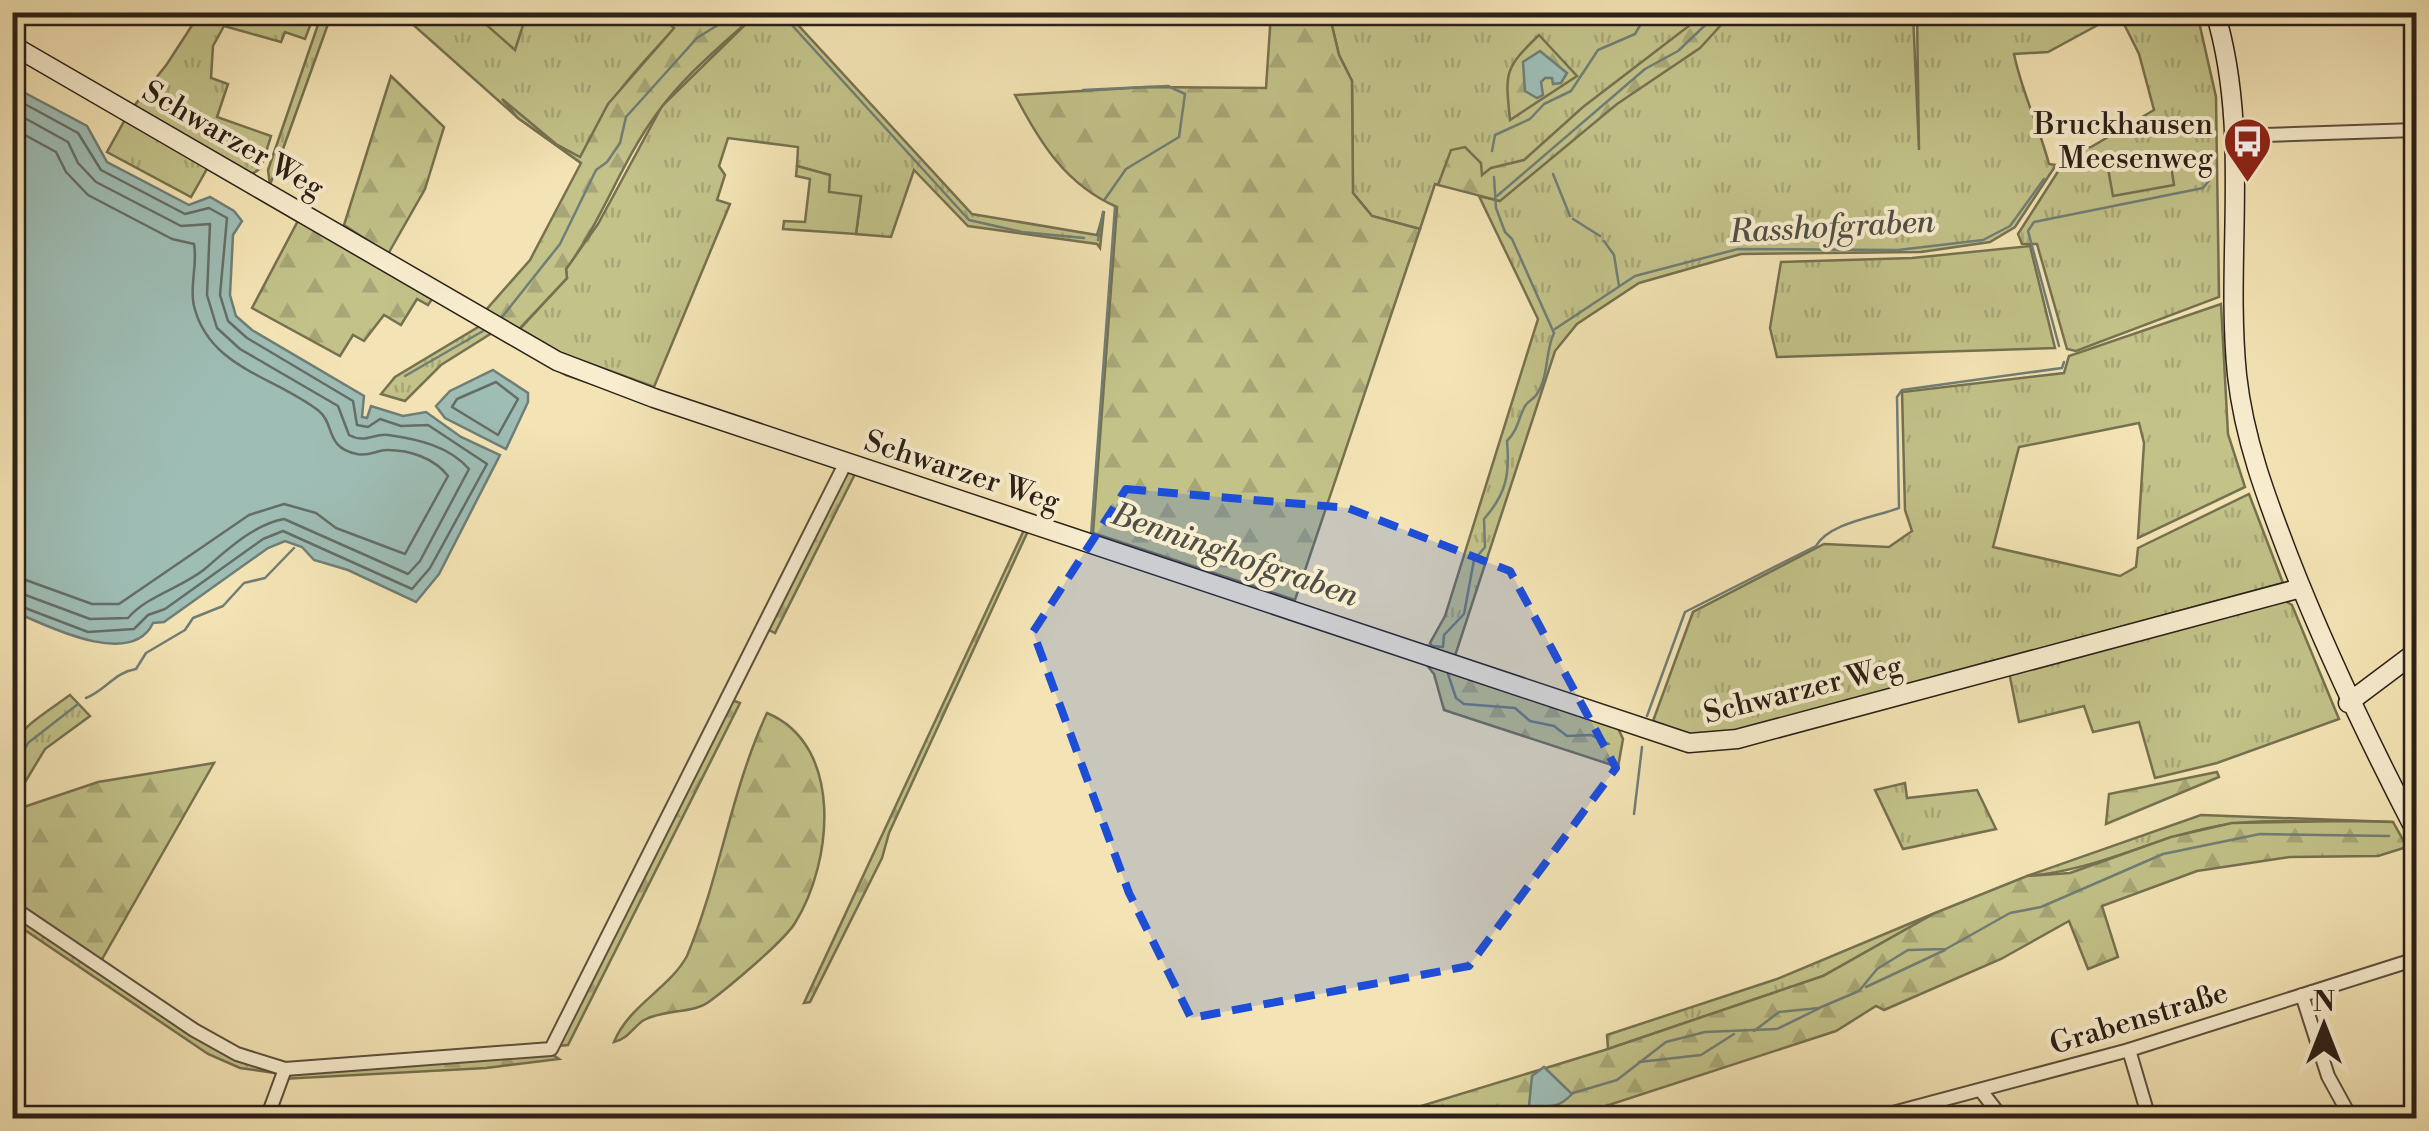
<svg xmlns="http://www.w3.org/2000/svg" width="2429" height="1131" viewBox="0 0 2429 1131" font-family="'Libre Bodoni',serif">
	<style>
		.grass { fill: url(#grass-tufts); stroke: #767150; stroke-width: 2.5 }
		.forest { fill: url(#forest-firs); stroke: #767150; stroke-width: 2.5 }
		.green { fill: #c2c289; stroke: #767150; stroke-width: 2.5 }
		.water { fill: #9ebdb5; stroke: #707e76; stroke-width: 2.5 }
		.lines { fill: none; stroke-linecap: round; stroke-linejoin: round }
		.shore { stroke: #646e66; stroke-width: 2.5 }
		.stream { stroke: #707e76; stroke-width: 2.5 }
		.street-casing { stroke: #5d513e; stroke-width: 16 }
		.secondary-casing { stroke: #2b2017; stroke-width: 21 }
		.street { stroke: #f8edcf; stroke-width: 12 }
		.secondary { stroke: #f8edcf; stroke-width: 18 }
		.marked { fill: #1d4ed8; fill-opacity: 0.2; stroke: #1d4ed8; stroke-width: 8; stroke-dasharray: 20 12; stroke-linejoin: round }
		.labels { text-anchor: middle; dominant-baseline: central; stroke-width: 8; stroke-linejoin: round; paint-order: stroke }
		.poi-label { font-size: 30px; fill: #2b2017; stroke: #f8edcf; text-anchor: end }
		.street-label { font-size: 30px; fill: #2b2017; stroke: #f8edcf }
		.water-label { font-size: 32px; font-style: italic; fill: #4e4f46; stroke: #f8edcf }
	</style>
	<defs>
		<pattern id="grass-tufts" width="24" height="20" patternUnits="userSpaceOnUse" patternTransform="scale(2.5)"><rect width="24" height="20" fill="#c2c289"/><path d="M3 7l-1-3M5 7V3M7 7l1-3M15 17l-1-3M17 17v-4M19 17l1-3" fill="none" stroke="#a7a676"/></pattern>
		<pattern id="forest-firs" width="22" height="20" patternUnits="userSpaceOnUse" patternTransform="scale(2.5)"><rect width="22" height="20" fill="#c2c289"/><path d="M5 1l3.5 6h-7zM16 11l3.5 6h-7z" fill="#a7a676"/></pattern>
	</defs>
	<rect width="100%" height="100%" fill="#f4e4b5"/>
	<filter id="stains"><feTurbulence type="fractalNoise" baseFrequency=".002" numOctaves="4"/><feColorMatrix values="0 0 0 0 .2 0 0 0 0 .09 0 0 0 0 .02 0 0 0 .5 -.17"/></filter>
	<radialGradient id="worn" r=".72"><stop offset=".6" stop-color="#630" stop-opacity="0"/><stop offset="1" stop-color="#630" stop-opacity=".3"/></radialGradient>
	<g class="grass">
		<path d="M411,12l279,1c-45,46 -88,88 -109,150l-63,-45 -109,-97z"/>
		<path d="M200,13h115l-10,26 -20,-7 -4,10 -57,-16 -11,20 -2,32 17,6 -11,33 54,19 -10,32 -13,9 -117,-67 36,-46z"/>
		<path d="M322,13h10l-62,172 -2,-15z"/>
		<path d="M757,13h30l185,201 125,21 7,-24 -4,37 -3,-4 -129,-18 -54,-56 -23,67 -35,-3 5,-37 -33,-5 1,-17 -32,-9 1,-19 -70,-9 -9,28 6,9 -8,25 13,4 -76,183 -93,-34 -41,-24 47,-51 -1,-9 32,-45 64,-118z"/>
		<path d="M1329,13h584l6,137 -2,-137h203l-72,39 -34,2c8,39 25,72 35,110l7,1 -41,62 -25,15 -69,10 -180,2 -102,29 -62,41 -22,27 -100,305 -21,-7 -4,-6 15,-27 93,-297 -59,-123 21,5 -6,-4 -59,-13 -15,45 -48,-13 -19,-23 -1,-112 -13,-26z"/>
		<path d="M2130,13h67l19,84 3,200 -143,54 -9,-2 -30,-105h-15l-4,-10 55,-86 18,-1 63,-37 -15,-56 -16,-32z"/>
		<path d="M127,116l173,101 -3,4 -90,-52 -16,28 -84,-45z"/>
		<path d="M2030,246l25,102 -278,9 -7,-29 11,-66 131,-4z"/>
		<path d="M2221,304l7,130 17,53 -107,51 6,-95 -5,-20 -120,24 -26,100 127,29 16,-9 2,-19 111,-54 34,89 -546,148 -45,4 -39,-14 40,-109 131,-68 65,3 23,-16 -7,-21 -3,-118 162,-19 5,-17z"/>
		<path d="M480,326l74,38 281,103 -269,-92 -74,-42 -51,32 -36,36 -24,-7 14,-17z"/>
		<path d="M2282,599l10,6 47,114 -122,44 -62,15 -16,-56 -46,10 -9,-26 -65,16 -10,-50z"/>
		<path d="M70,695l20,21 -45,33 -32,53c-1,-72 -2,-65 57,-107z"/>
		<path d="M1905,783l2,15 70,-8 19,39 -93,20 -28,-59z"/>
		<path d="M2201,815l192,7c-53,4 -112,-5 -163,2 -71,10 -132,47 -203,52z"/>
		<path d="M12,911l190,129 68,27 5,6 -35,-5 -32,-14 -195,-132z"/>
		<path d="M1935,913l-112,63 -215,73 -1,-14 170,-56z"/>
	</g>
	<g class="forest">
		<path d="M1707,12l25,1 -32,35 -83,56 -117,97 -62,-16 13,-35 14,-3 16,16 1,12 9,-7 33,-8 59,-53z"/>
		<path d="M473,13h54l-12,37z"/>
		<path d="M658,13h99c-35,32 -74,63 -102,103 -35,49 -53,105 -89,153l1,9 -48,51 -33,-19 44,-50 51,-97 -63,-45 -16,-19 54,45 24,13 28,-53 66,-76z"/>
		<path d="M1271,13h58l10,42 13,26 1,112 19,23 48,13 -125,371 -202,-67 24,-326c-51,-22 -77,-64 -102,-112l131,-8 120,1z"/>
		<path d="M1539,35l38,41 -67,44c-5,-48 -6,-51 29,-85z"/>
		<path d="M391,76l53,51 -19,62 -37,65 -44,-29z"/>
		<path d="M300,217l132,82 -4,6 -11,-6 -16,26 -17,-10 -20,26 -11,-6 -13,21 -88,-48z"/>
		<path d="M846,471l9,3 -80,159 -8,-4z"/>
		<path d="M1024,530l4,1 -139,302 -7,25 -72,144 -6,1z"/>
		<path d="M1426,664l192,64 5,11 -5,28 -174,-57 -10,-36z"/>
		<path d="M732,700l8,3 -172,342 -11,1z"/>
		<path d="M767,713c77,32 66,149 28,210 -11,18 -66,64 -85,78 -16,13 -46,8 -66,19 -11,7 -16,19 -30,22 15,-37 55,-53 73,-86 33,-79 44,-166 80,-243z"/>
		<path d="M214,763l-113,198 -88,-60 -1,-90 86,-29z"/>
		<path d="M2217,772l2,5 -113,47 3,-30z"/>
		<path d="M2346,821l47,1 14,25 -29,9 -88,1 -93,14 -95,35 16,51 -30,12 -19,-48 -68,38 -117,51 -8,-4 -40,25 -267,87h-187l226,-69 215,-73 112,-63 92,-37 43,-3 101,-36 61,-14z"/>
		<path d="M550,1053l9,6 -73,9 -203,11 4,-8z"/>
	</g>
	<g class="green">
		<path d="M2169,153l5,32 -61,11 -6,-33z"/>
		<path d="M797,166l33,9 -1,17 32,4 -5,38 -73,-5 1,-8 21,1 5,-43 -14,-3z"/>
	</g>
	<g class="water">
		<path d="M1540,51l27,22 -6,10 -8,1 -1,-6h-7l-4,4 2,13 -6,3 -12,-7 -2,-29z"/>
		<path d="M12,86l75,40 20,36 82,43 21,-8 24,14 8,10 -9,14 -3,60 6,21 16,14 112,66 -2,21 5,1 4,-12 32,10 23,-4 35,25 39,18 -61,119 -23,28 -68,-32 -34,-10 -12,-13 -17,-6 -17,7 -104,74 -11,1c-22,47 -110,1 -140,-12z"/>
		<path d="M493,370l35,23v9l-22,47 -61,-31 -9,-12 14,-15z"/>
		<path d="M1544,1067l28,27c-15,16 -24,12 -43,12l3,-30z"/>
	</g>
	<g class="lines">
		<g class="shore">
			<path d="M12,97l66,36 23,37 84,44 24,-6 18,10 -7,77 8,26 19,17 106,63 4,24 11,2 12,-8 21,7 27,-1 59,39 -57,104 -18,21 -129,-58 -20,8 -98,70 -17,6 -14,14 -46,3 -76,-29"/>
			<path d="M12,111l56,31 10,21 18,19 85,44 29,-2 -3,71 10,33 23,21 98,57 11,29c17,9 24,-2 39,0 29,4 61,11 81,34l-49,92 -12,13 -124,-55c-29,5 -56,30 -78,49 -24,20 -58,27 -78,50l-38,1 -78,-29"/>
			<path d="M12,128l44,24 10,20 22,23 84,44 22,5c4,21 -5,42 0,62 15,62 80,70 125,105 16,13 6,37 38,43 12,3 20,-4 30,-4 23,0 47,8 61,26l-43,78 -69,-26 -20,-15 -32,-9 -35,11 -130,89h-27l-80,-29"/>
			<path d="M496,382l22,17 -20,36 -46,-28 5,-8z"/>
		</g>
		<g class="stream">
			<path d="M780,12l189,208 53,12 62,6"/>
			<path d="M1083,90l85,-4 17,8 -6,43 -53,32 -21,30"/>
			<path d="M1492,151l3,-16 35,-16 14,-15 27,-13 27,-41 37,-16 13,-22"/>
			<path d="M2065,167l24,-11"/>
			<path d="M1553,174l17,42"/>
			<path d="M1497,196l148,-127 33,-18 41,-39"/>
			<path d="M1573,219l27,17"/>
			<path d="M1098,240l5,-28"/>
			<path d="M1604,241l10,14 5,31"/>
			<path d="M502,317l58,-73 36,-74 11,-8 13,-19 6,-26 71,-79 24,-15 4,-11"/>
			<path d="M1555,329l80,-53 103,-27 160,1 85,-10 27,-14 34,-47"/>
			<path d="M2059,346l-31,-115 6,-9 169,-34 8,-10"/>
			<path d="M405,376l78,-45"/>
			<path d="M1091,535l24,-328"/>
			<path d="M1421,645l22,2 1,-12 20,-21 10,-54 11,-13 -1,-28c22,-25 26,-44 23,-78 11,-11 11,-22 18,-35 3,-5 9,-7 12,-12 12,-18 8,-43 17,-61l-42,-94 -7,-7 -9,-24 -2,-31"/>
			<path d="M1448,674l8,24 8,6 51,4 15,13 24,5 13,10 24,-1 18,9"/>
			<path d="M86,698c20,-8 29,-26 50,-29l10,-16 39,-23 8,-12 30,-12 21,-23 21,-5 29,-30"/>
			<path d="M1647,716l38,-104 131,-66c13,-23 59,-29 83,-38l-2,-111 5,-7 160,-22 2,-6"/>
			<path d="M12,773l16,-30 50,-39"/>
			<path d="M1634,814l8,-67"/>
			<path d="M1866,987l79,-37"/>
			<path d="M1754,1031l25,-19 40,-4 40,-17 18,-22 31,-19 38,-1 64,-36 31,-6 122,-53 97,-20 129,2"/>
			<path d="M1639,1062l62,-7 33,-21"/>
			<path d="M1573,1093l44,-13 49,-38 39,-10 72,-3 41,-20"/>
			<path d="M1488,1118l42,-12"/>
		</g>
		<defs>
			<g id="street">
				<path d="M2235,136l181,-6"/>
				<path d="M12,907l182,123 43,24 48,15 266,-20 295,-587"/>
				<path d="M2302,995l26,81 23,42"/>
				<path d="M2129,1050l20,68"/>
				<path d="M1982,1092l20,26"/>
				<path d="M267,1118l18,-49"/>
				<path d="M1874,1118l255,-68 287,-91"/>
			</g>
			<g id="secondary">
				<path d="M2215,12c36,119 10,242 22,363 7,64 29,122 52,182 37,95 80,184 127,275"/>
				<path d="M12,45l545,316 97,37 1035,345 48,-4 564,-151"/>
				<path d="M2348,703l68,-51"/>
			</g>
		</defs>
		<use href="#street" class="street-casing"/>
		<use href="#secondary" class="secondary-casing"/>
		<use href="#street" class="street"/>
		<use href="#secondary" class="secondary"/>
	</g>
	<path class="marked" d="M1126,489l222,19 162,63 106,197 -147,198 -278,52 -62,-125 -96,-261z"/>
	<defs>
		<symbol id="bus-pin" viewBox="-11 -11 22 30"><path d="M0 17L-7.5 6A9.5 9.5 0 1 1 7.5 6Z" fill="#8f2418" stroke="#f8edcf"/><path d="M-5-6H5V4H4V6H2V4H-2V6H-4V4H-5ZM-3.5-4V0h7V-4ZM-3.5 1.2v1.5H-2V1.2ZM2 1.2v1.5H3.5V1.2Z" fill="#fff"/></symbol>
	</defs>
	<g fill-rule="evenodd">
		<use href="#bus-pin" x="2220" y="114" width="55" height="75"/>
	</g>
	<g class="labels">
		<g class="poi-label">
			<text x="2213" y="125">Bruckhausen<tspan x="2213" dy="34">Meesenweg</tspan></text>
		</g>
		<g class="street-label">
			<text transform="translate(233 140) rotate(30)">Schwarzer Weg</text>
			<text transform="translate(962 472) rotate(18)">Schwarzer Weg</text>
			<text transform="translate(1803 690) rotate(-14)">Schwarzer Weg</text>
			<text transform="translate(2139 1019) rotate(-17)">Grabenstraße</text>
		</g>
		<g class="water-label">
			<text transform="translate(1832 227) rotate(-3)">Rasshofgraben</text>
			<text transform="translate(1235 555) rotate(19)">Benninghofgraben</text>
		</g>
	</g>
	<rect width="2429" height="1131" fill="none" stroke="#f4e4b5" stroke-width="50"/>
	<rect x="15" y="15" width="2399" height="1101" fill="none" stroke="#2b2017" stroke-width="5"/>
	<rect x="25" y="25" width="2379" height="1081" fill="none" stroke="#2b2017" stroke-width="2.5"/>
	<g transform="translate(2324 1026)" stroke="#f8edcf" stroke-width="8" paint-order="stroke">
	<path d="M0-8L18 38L0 25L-18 38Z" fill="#2b2017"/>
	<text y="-15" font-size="28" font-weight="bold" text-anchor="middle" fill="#2b2017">N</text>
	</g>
	<rect width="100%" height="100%" filter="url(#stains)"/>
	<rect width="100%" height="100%" fill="url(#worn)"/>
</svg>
